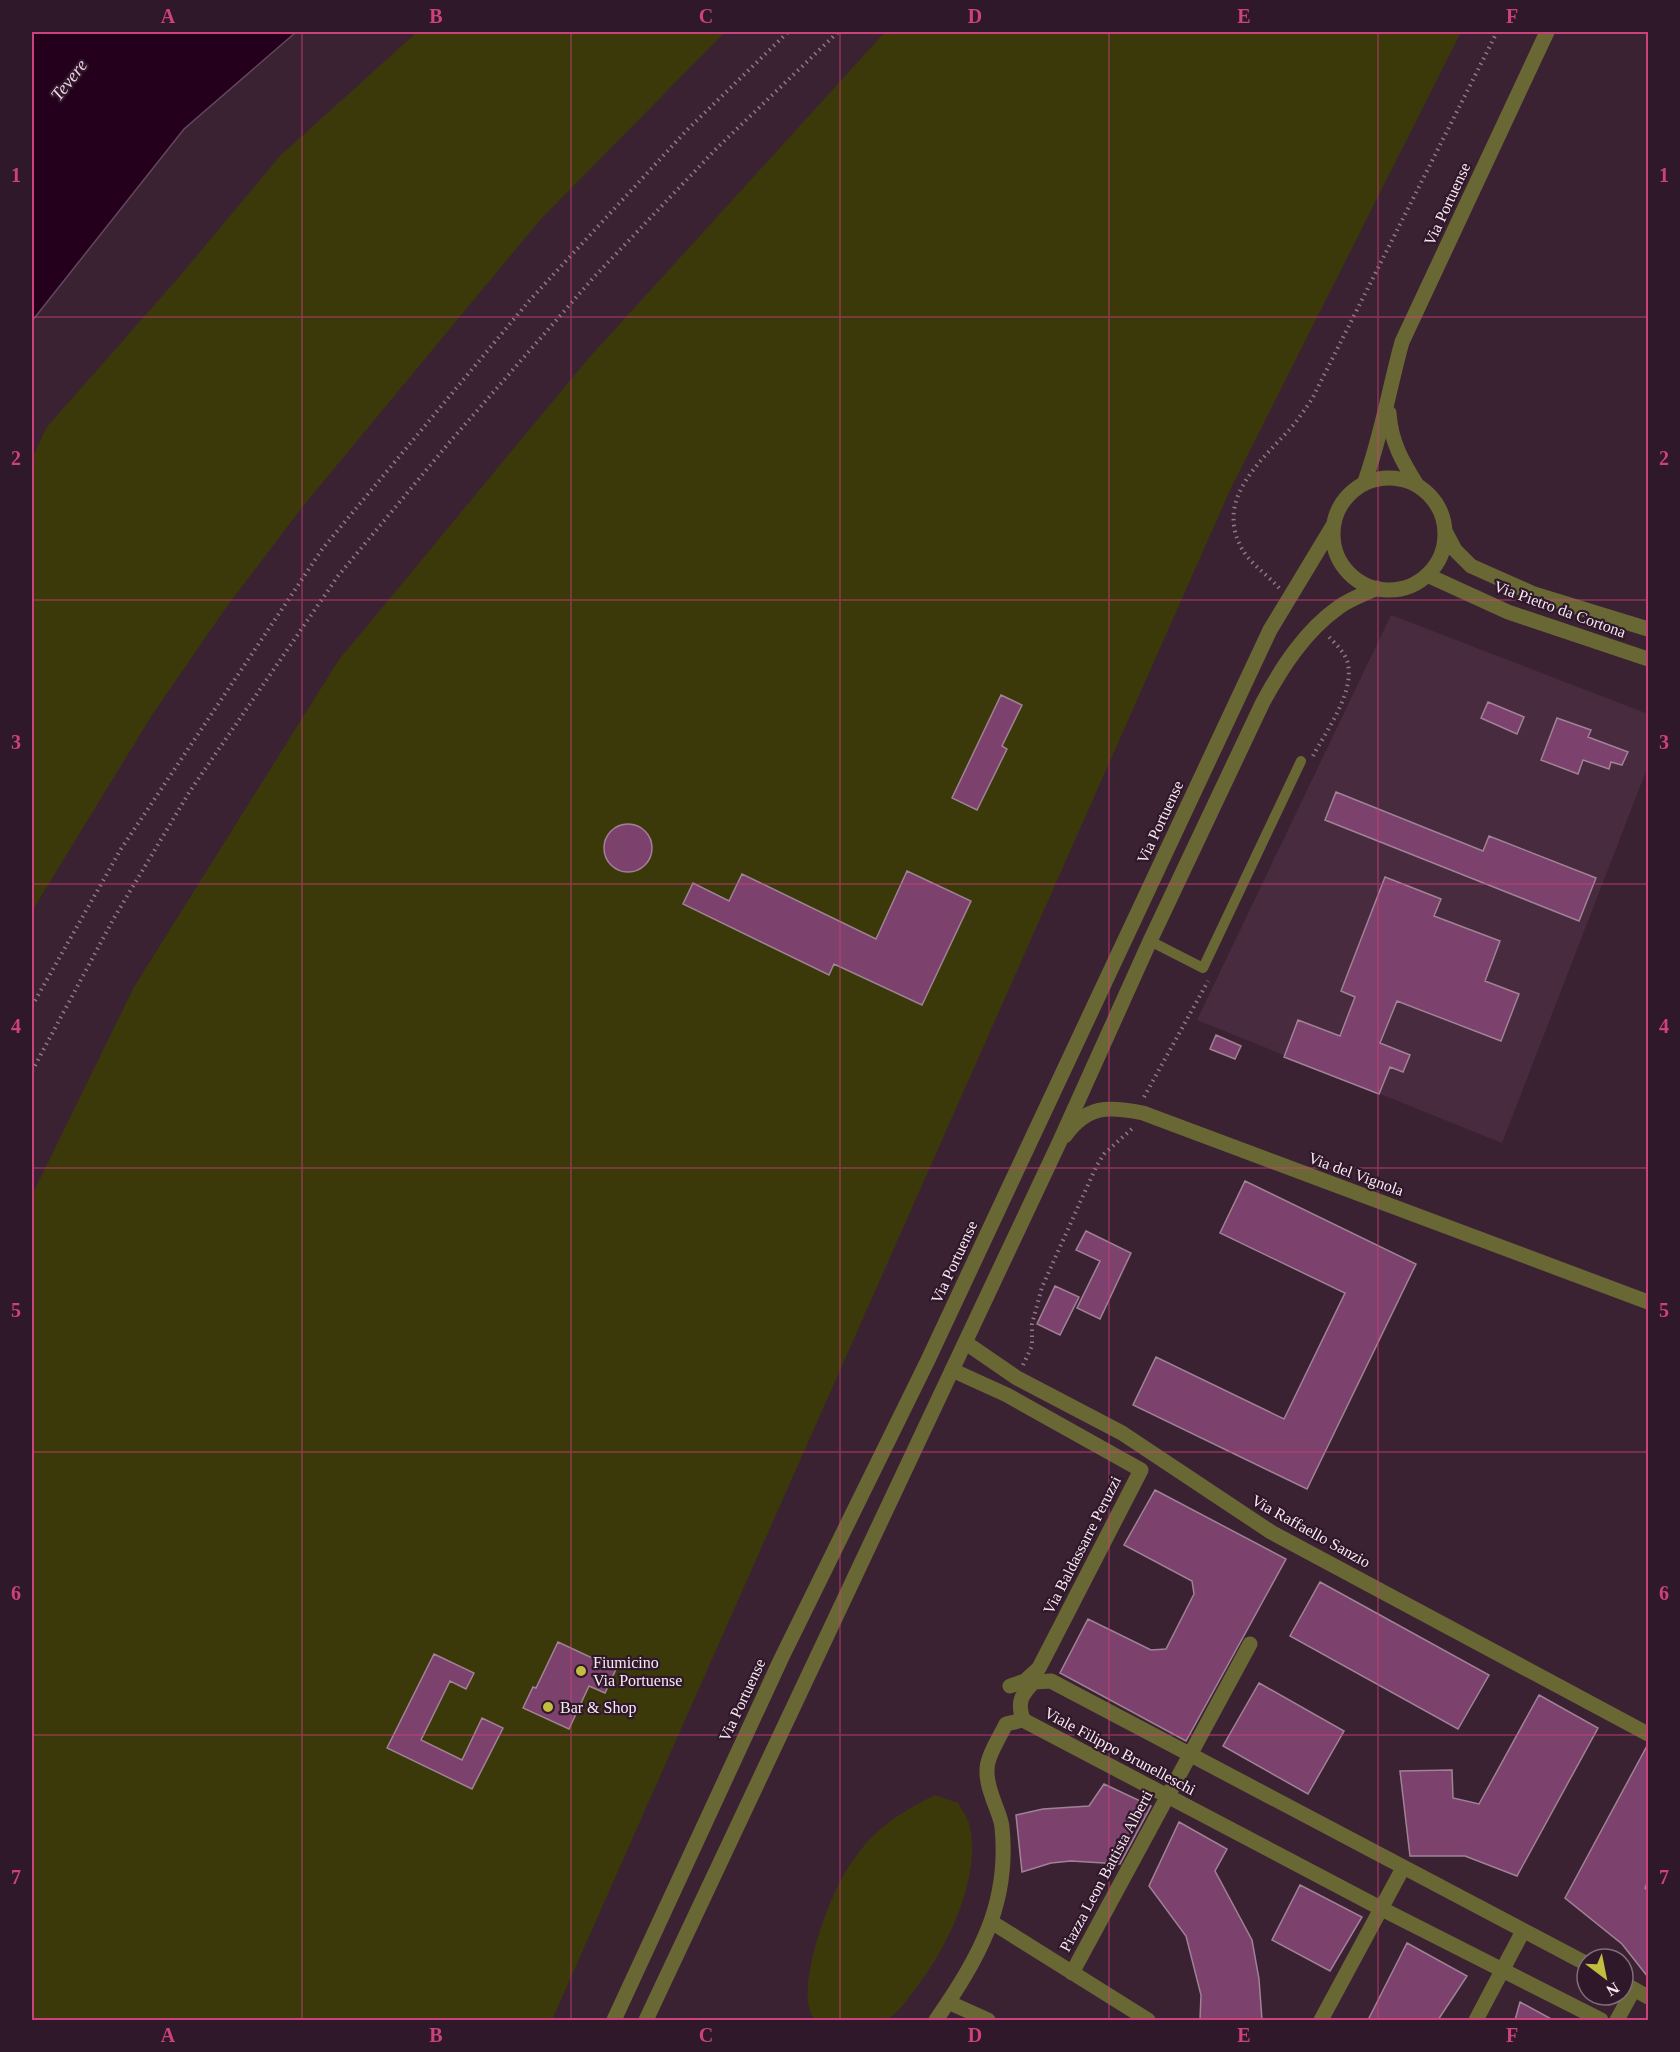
<svg xmlns="http://www.w3.org/2000/svg" width="1680" height="2052" viewBox="0 0 1680 2052" font-family="Georgia,serif">
  <style>
    .built { fill: #492b40 }
    .green { fill: #3b390a }
    .water { fill: #24001c; stroke: #64465d; stroke-width: 1.5 }
    .building { fill: #7c416c; stroke: #a08296; stroke-width: 1.5 }
    .lines { fill: none; stroke-linecap: round; stroke-linejoin: round }
    .path { stroke: #8e7988; stroke-width: 4; stroke-dasharray: 1.5 4.5; stroke-linecap: butt }
    .service { stroke: #696835; stroke-width: 10 }
    .pedestrian { stroke: #696835; stroke-width: 15 }
    .minor { stroke: #696835; stroke-width: 15 }
    .tertiary { stroke: #696835; stroke-width: 15 }
    .grid { fill: none; stroke: #cd427a; stroke-width: 1.5; stroke-opacity: 0.55 }
    .poi-dot { fill: #c2bd3f; stroke: #2f1829; stroke-width: 2 }
    .labels { text-anchor: middle; dominant-baseline: central; stroke-width: 4.5; stroke-linejoin: round; paint-order: stroke }
    .street-label { font-size: 16px; fill: #f9e9f4; stroke: #2f1829 }
    .poi-label { font-size: 16px; fill: #f9e9f4; stroke: #2f1829; text-anchor: start }
    .water-label { font-size: 18px; font-style: italic; fill: #f5d0e9; stroke: #2f1829 }
    .neatline { fill: none; stroke: #cd427a; stroke-width: 2 }
    .grid-label { font-size: 20px; text-anchor: middle; font-weight: bold; fill: #cd427a }
  </style>
  <rect width="100%" height="100%" fill="#3a2233"/>
  <!-- built -->
  <path class="built" d="M1391 615 1648 714V766L1502 1143 1197 1020Z"/>
  <!-- green -->
  <path class="green" d="M417 32H725L540 220 303 506 225 609 152 715 32 911V459L46 428 179 277 280 156Z
    M885 32H1461L1231 488 552 2020H32V1195L134 987 338 661 587 360Z
    M935 1795 958 1803C961 1809 967 1816 969 1823 983 1877 946 1951 913 1992 906 2001 896 2017 884 2020 870 2024 832 2021 815 2020 793 1995 826 1907 841 1880 848 1866 860 1850 870 1839 889 1819 911 1807 935 1795Z"/>
  <!-- water -->
  <path class="water" d="M32 32H296L184 129 32 321Z"/>
  <!-- building -->
  <path class="building" d="M1001 695 1022 705 1002 746 1007 749 977 810 952 798Z
    M1488 702 1524 717 1517 734 1481 718Z
    M1557 718 1591 730 1588 737 1628 752 1622 765 1611 762 1609 769 1583 760 1578 774 1541 760Z
    M1336 792 1483 851 1489 836 1596 878 1579 921 1325 820Z
    M604 848a24 24 0 1 1 48 0a24 24 0 1 1-48 0Z
    M907 871 971 901 922 1005 834 964 829 975 683 904 693 883 729 901 742 874 876 939Z
    M1385 877 1441 899 1434 916 1500 941 1485 981 1519 994 1501 1041 1397 1001 1380 1043 1410 1055 1403 1072 1390 1067 1379 1094 1284 1057 1298 1020 1340 1036 1355 997 1341 991Z
    M1216 1035 1241 1046 1235 1059 1210 1049Z
    M1245 1181 1416 1264 1307 1489 1133 1405 1156 1357 1284 1419 1345 1293 1220 1233Z
    M1086 1231 1131 1253 1100 1319 1077 1308 1100 1261 1076 1250Z
    M1055 1286 1079 1297 1060 1335 1037 1324Z
    M1155 1490 1286 1559 1186 1741 1060 1673 1088 1619 1151 1650 1166 1649 1194 1594 1192 1581 1124 1545Z
    M1320 1582 1489 1675 1458 1729 1290 1636Z
    M558 1642 616 1669 605 1693 589 1686 569 1729 523 1708 533 1687 536 1688Z
    M434 1654 474 1673 466 1689 450 1681 421 1740 462 1760 482 1718 503 1728 472 1789 387 1748Z
    M1259 1683 1344 1731 1308 1794 1223 1746Z
    M1539 1695 1598 1728 1517 1876 1465 1856H1410L1400 1771 1452 1770 1453 1798 1479 1804Z
    M1648 1744V1881L1645 1888 1648 1891V1977L1622 1944 1565 1898Z
    M1104 1784 1151 1806 1120 1864 1071 1861 1051 1863 1022 1872 1016 1815 1043 1809 1089 1806Z
    M1179 1822 1227 1849 1215 1871 1252 1940 1259 1979 1262 2020H1200L1201 1995 1186 1936 1149 1886Z
    M1300 1885 1362 1917 1330 1971 1272 1940Z
    M1407 1943 1467 1976 1438 2020H1368Z
    M1520 2002 1553 2020H1515Z"/>
  <g class="lines">
    <!-- path -->
    <path class="path" d="M1279 588C1266 573 1247 562 1239 543 1218 496 1262 460 1290 429 1298 420 1305 409 1312 399L1497 32
      M1313 756C1326 731 1354 694 1348 664 1346 654 1336 644 1329 637
      M32 1006 121 849 323 548 529 301 687 130 788 32
      M32 1071 114 918 190 791 338 576 448 444 594 277 717 148 838 32
      M1144 1097 1208 981
      M1023 1365 1032 1346V1324L1042 1287 1096 1167 1104 1154 1134 1127"/>
    <!-- service -->
    <path class="service" d="M1150 941 1203 968 1301 761"/>
    <!-- pedestrian -->
    <path class="pedestrian" d="M993 1923 1148 2020
      M1587 1964 1051 1681 1034 1682C1021 1695 1017 1702 1023 1720L1382 1909 1601 2020
      M1072 1973 1250 1644
      M1623 1983 1648 1997
      M948 2002 988 2020
      M936 2020C978 1959 1010 1905 1002 1827 1001 1817 995 1806 992 1796 980 1763 991 1754 1006 1724L1023 1720
      M1321 2020 1403 1868
      M1476 2020 1523 1931
      M1617 2020 1634 1989"/>
    <!-- minor -->
    <path class="minor" d="M1065 1136C1087 1105 1108 1106 1143 1113L1648 1302
      M966 1343 1017 1378 1122 1433 1271 1532 1648 1734
      M952 1370 1007 1395 1141 1470 1039 1668 1025 1681 1010 1686"/>
    <!-- tertiary -->
    <path class="tertiary" d="M1389 413C1391 442 1402 461 1417 485
      M1333 534a56 56 0 1 1 112 0a56 56 0 1 1-112 0Z
      M1364 484C1381 438 1389 389 1402 342L1547 32
      M1445 531 1455 550 1471 566 1534 594 1648 629
      M1427 575 1508 612 1648 659
      M614 2020 781 1659 928 1360 1270 630 1334 524
      M646 2020 1059 1143 1150 941 1263 702C1282 667 1305 631 1339 607 1350 599 1365 594 1377 588"/>
  </g>
  <!-- grid -->
  <path class="grid" d="M302 32V2020M571 32V2020M840 32V2020M1109 32V2020M1378 32V2020M32 317H1648M32 600H1648M32 884H1648M32 1168H1648M32 1452H1648M32 1735H1648"/>
  <!-- markers -->
  <g class="poi-dot">
    <circle cx="581" cy="1671" r="6"/>
    <circle cx="548" cy="1707" r="6"/>
  </g>
  <g class="labels">
    <!-- street labels -->
    <g class="street-label">
      <text transform="translate(1447 204) rotate(-65)">Via Portuense</text>
      <text transform="translate(1560 609) rotate(20)">Via Pietro da Cortona</text>
      <text transform="translate(1160 822) rotate(-65)">Via Portuense</text>
      <text transform="translate(1356 1174) rotate(20)">Via del Vignola</text>
      <text transform="translate(954 1262) rotate(-65)">Via Portuense</text>
      <text transform="translate(1311 1531) rotate(29)">Via Raffaello Sanzio</text>
      <text transform="translate(1082 1545) rotate(-63)">Via Baldassarre Peruzzi</text>
      <text transform="translate(742 1700) rotate(-65)">Via Portuense</text>
      <text transform="translate(1120 1751) rotate(28)">Viale Filippo Brunelleschi</text>
      <text transform="translate(1106 1871) rotate(-62)">Piazza Leon Battista Alberti</text>
    </g>
    <!-- poi labels -->
    <g class="poi-label">
      <text x="593" y="1662">Fiumicino<tspan x="593" dy="18">Via Portuense</tspan></text>
      <text x="560" y="1707">Bar &amp; Shop</text>
    </g>
    <!-- water labels -->
    <g class="water-label">
      <text transform="translate(69 80) rotate(-52)">Tevere</text>
    </g>
  </g>
  <!-- border -->
  <rect width="1680" height="2052" fill="none" stroke="#2f1829" stroke-width="66"/>
  <!-- north arrow -->
  <g transform="translate(1605 1977) rotate(148)"><circle r="28" fill="#2f1829" stroke="#806c7a" stroke-width="1.5"/>
  <path d="M0-4.5L10 22L0 15L-10 22Z" fill="#c2bd3f"/>
  <text y="-9" font-size="16" font-weight="bold" text-anchor="middle" fill="#f9e9f4">N</text>
  </g>
  <rect x="33" y="33" width="1614" height="1986" class="neatline"/>
  <g class="grid-label">
    <text x="168" y="23">A</text>
    <text x="436" y="23">B</text>
    <text x="706" y="23">C</text>
    <text x="975" y="23">D</text>
    <text x="1244" y="23">E</text>
    <text x="1512" y="23">F</text>
    <text x="16" y="182">1</text>
    <text x="1664" y="182">1</text>
    <text x="16" y="465">2</text>
    <text x="1664" y="465">2</text>
    <text x="16" y="749">3</text>
    <text x="1664" y="749">3</text>
    <text x="16" y="1033">4</text>
    <text x="1664" y="1033">4</text>
    <text x="16" y="1317">5</text>
    <text x="1664" y="1317">5</text>
    <text x="16" y="1600">6</text>
    <text x="1664" y="1600">6</text>
    <text x="16" y="1884">7</text>
    <text x="1664" y="1884">7</text>
    <text x="168" y="2042">A</text>
    <text x="436" y="2042">B</text>
    <text x="706" y="2042">C</text>
    <text x="975" y="2042">D</text>
    <text x="1244" y="2042">E</text>
    <text x="1512" y="2042">F</text>
  </g>
</svg>
